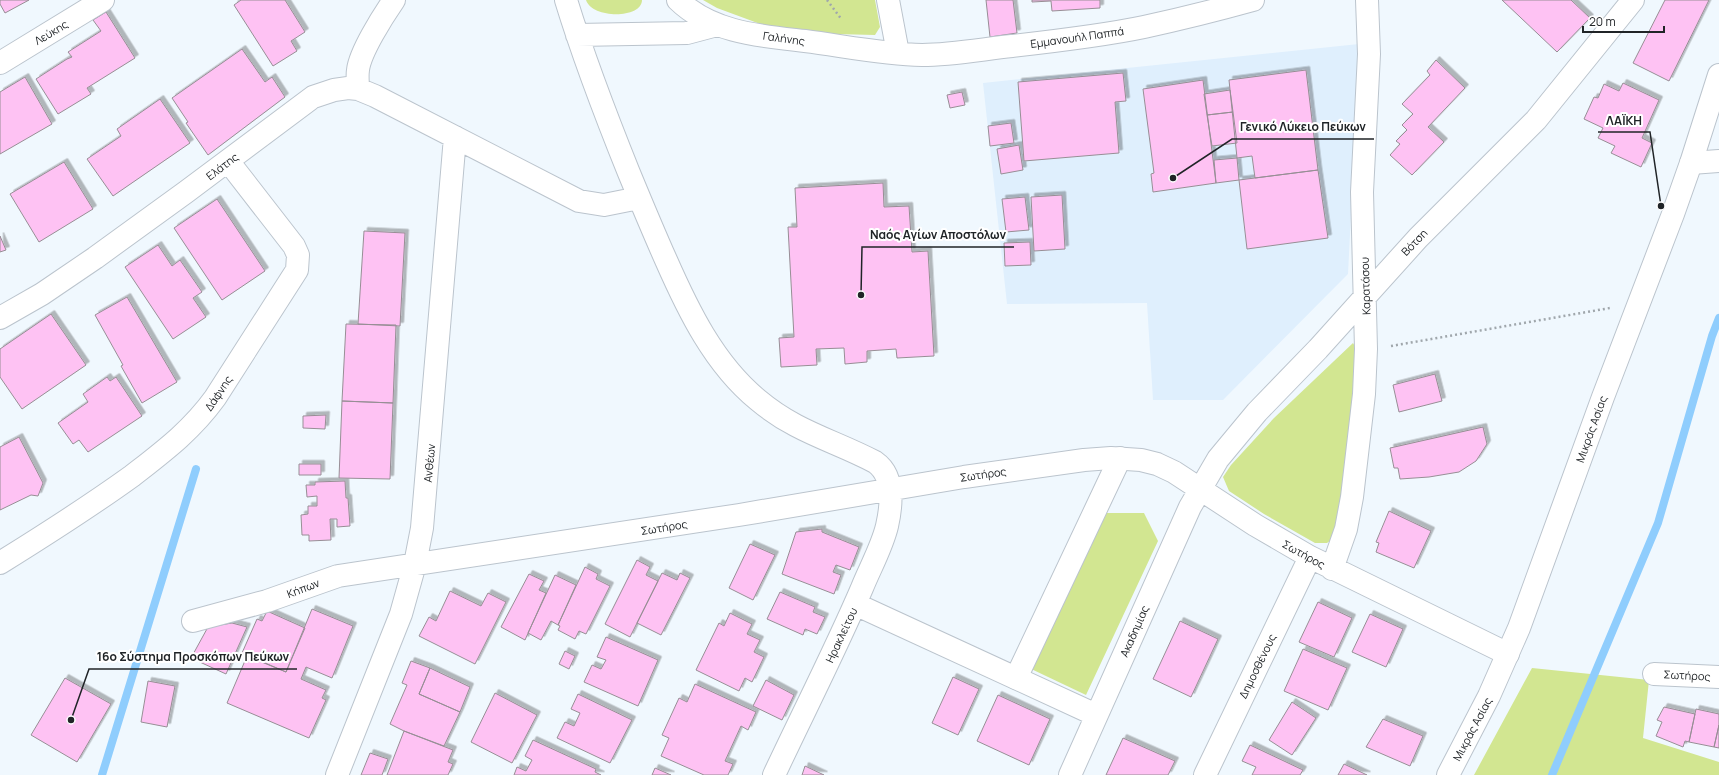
<svg xmlns="http://www.w3.org/2000/svg" width="1719" height="775" viewBox="0 0 1719 775" font-family="Manrope,sans-serif">
  <style>
    .built { fill: #dfeffd }
    .green { fill: #d2e691 }
    .lines { fill: none; stroke-linecap: round; stroke-linejoin: round }
    .stream { stroke: #8fcdfd; stroke-width: 8 }
    .building { fill: #fec2f3; stroke: #978e95; filter: url(#shadow) }
    .pedestrian-casing { stroke: #bbc4cd; stroke-width: 24 }
    .minor-casing { stroke: #bbc4cd; stroke-width: 24 }
    .tertiary-casing { stroke: #bbc4cd; stroke-width: 24 }
    .path { stroke: #a0a7ac; stroke-width: 2.5; stroke-dasharray: 2 3; stroke-linecap: butt }
    .pedestrian { stroke: #fff; stroke-width: 22 }
    .minor { stroke: #fff; stroke-width: 22 }
    .tertiary { stroke: #fff; stroke-width: 22 }
    .labels { text-anchor: middle; dominant-baseline: central; stroke-width: 4; stroke-linejoin: round; paint-order: stroke }
    .street-label { font-size: 11px; fill: #202427; stroke: #fff }
    .leader { fill: none; stroke: #202427; stroke-width: 1.5 }
    .callout-dot { fill: #202427; stroke: #fff; stroke-width: 1.5 }
    .callout-label { font-size: 12px; text-anchor: middle; font-weight: bold; fill: #202427; stroke: #fff; stroke-width: 4; stroke-linejoin: round; paint-order: stroke }
  </style>
  <defs>
    <filter id="shadow"><feDropShadow dx="3.5" dy="-3.5" stdDeviation="0" flood-color="#0004"/></filter>
  </defs>
  <rect width="100%" height="100%" fill="#f0f8fe"/>
  <!-- built -->
  <path class="built" d="M1359 44V59L1348 274 1223 400H1153L1147 303 1007 304 983 83Z"/>
  <!-- green -->
  <path class="green" d="M586 0H642C642 19 592 19 586 0Z
    M703 0H875L880 27 875 35 834 34 763 25 717 8Z
    M1353 343 1359 353 1338 535 1327 543H1315L1264 514 1229 491 1223 477 1231 465 1274 418Z
    M1100 513H1144L1158 541 1086 695 1027 667Z
    M1532 668 1649 680 1643 738 1719 762V775H1474Z"/>
  <g class="lines">
    <!-- stream -->
    <path class="stream" d="M102 775 196 469
      M1552 775 1658 523 1712 336 1719 318"/>
  </g>
  <!-- building -->
  <path class="building" d="M0 0H29L5 13 0 4Z
    M241 0H285L305 32 291 41 297 51 273 66 234 5Z
    M986 0H1013L1017 33 990 37Z
    M1032 0H1100V8L1052 11 1051 1 1032 2Z
    M1502 0H1571L1590 18 1557 52Z
    M1665 0H1709L1669 81 1633 63Z
    M106 12 135 58 87 88 91 94 58 114 36 79 67 59 72 57 68 52 101 31 93 20Z
    M242 49 265 82 272 77 285 97 208 155 186 123 188 122 172 98Z
    M1436 60 1465 88 1428 127 1444 142 1412 175 1390 155 1400 144 1396 141 1407 130 1402 125 1413 114 1402 104 1430 75 1427 71Z
    M1306 70 1318 170 1255 178 1252 156 1237 158 1229 80Z
    M1123 73 1126 101 1115 102 1119 153 1024 161 1018 82Z
    M25 77 52 124 0 154V92Z
    M1203 80 1216 183 1153 192 1151 174 1154 173 1143 89Z
    M1623 83 1659 100 1642 138 1652 143 1641 167 1611 153 1615 146 1598 138 1603 128 1584 119 1594 97 1598 98 1604 84 1619 91Z
    M1230 90 1233 112 1207 115 1204 94Z
    M962 92 965 105 950 108 947 95Z
    M160 99 190 143 113 196 87 159 121 136 117 129Z
    M1233 112 1237 143 1212 146 1207 115Z
    M1011 123 1014 143 990 146 988 126Z
    M1019 145 1023 170 1001 174 997 149Z
    M1237 158 1239 180 1216 183 1214 160Z
    M64 162 93 209 39 242 10 194Z
    M1318 170 1328 238 1247 249 1239 180Z
    M883 183 884 207 909 206 912 252 928 251 934 356 897 358 896 349 867 351V362L845 364 844 348 816 349 817 365 781 367 779 338 794 337 788 227H797L795 188Z
    M1062 195 1065 249 1034 251 1031 197Z
    M1025 197 1029 230 1006 232 1002 199Z
    M217 199 265 271 222 300 174 228Z
    M364 231 405 233 400 326 358 324Z
    M0 236 6 250 0 252Z
    M1030 242 1031 265 1005 266 1004 243Z
    M158 245 172 266 180 260 202 292 193 298 206 317 173 339 125 267Z
    M127 297 177 382 142 403 121 366 123 365 95 315Z
    M51 314 86 365 22 409 0 377V349Z
    M346 324 396 325 393 403 342 401Z
    M1435 374 1442 401 1399 412 1393 385Z
    M107 377 110 381 116 377 142 416 88 452 79 440 73 444 58 423 88 402 83 394Z
    M342 401 393 403 390 479 339 478Z
    M326 415 325 429 303 428V416Z
    M1483 427 1487 444 1476 461 1459 472 1429 477 1400 479 1398 468H1394L1390 448Z
    M19 437 43 483 38 496 31 495 0 510V447Z
    M299 464H321V475H299Z
    M345 481 346 498H348L350 526 337 527V519H330L331 540 309 541V535H302L301 515 308 514V506H317V496L307 497 306 485H315V482Z
    M1389 511 1431 531 1414 568 1376 552 1379 543 1376 542Z
    M822 529V532L859 547 850 570 836 565 833 572 841 575 834 594 782 574 796 532Z
    M750 544 775 555 753 600 729 588Z
    M637 560 650 567 646 575 658 581 630 637 605 624Z
    M585 567 598 574 596 579 610 586 586 634 579 631 575 639 558 630 560 626 558 625Z
    M662 573 677 580 680 573 690 578 661 635 637 623Z
    M529 574 544 581 539 590 546 593 525 640 501 627Z
    M555 575 576 585 558 625 551 621 541 640 528 633Z
    M450 591 481 606 488 593 506 602 475 664 419 636 429 617 436 621Z
    M780 592 815 607 813 612 825 617 817 634 805 629 803 635 767 619Z
    M1318 602 1352 618 1334 657 1299 642Z
    M312 609 353 626 332 678 306 667 301 679 326 690 322 698 326 700 309 738 227 703 247 656 286 672Z
    M267 611 305 628 286 672 242 653 257 619 262 621Z
    M730 613 752 624 747 634 760 640 754 652 764 657 752 682 745 678 739 691 696 670 719 623 724 626Z
    M1370 614 1403 629 1386 667 1352 652Z
    M1180 621 1218 639 1191 697 1153 679Z
    M232 623 247 627 226 674 191 658 208 627Z
    M606 637 658 660 638 706 584 682 592 665 601 669 606 660 597 657Z
    M1303 649 1347 668 1328 710 1284 691Z
    M565 651 575 656 569 669 559 664Z
    M411 661 430 668 419 694 460 712 444 746 404 731 390 724 407 685 402 683Z
    M430 668 470 687 460 712 419 694Z
    M953 677 979 689 958 735 932 723Z
    M65 678 111 704 77 762 31 735Z
    M766 680 794 695 782 720 753 706Z
    M148 681 175 686 167 727 141 722Z
    M695 684 756 712 748 730 741 726 725 761 733 764 728 775H704L661 756 669 738 662 735 679 698 687 702Z
    M495 693 537 715 512 763 471 742Z
    M578 694 632 720 610 763 557 738 565 722 574 726 580 713 571 709Z
    M998 695 1050 719 1029 765 977 741Z
    M1292 702 1316 718 1292 755 1269 740Z
    M1664 707 1695 714 1689 742 1685 741 1683 747 1656 736 1662 722 1657 720Z
    M1696 709 1719 714V725L1714 747 1689 742Z
    M1383 719 1423 736 1410 766 1366 747Z
    M1719 725V748L1714 747Z
    M404 731 453 750 448 762 453 764 448 775H387Z
    M1123 738 1175 761 1168 775H1106Z
    M533 740 596 769 595 772 601 775H514L517 767 526 771 532 760 525 756Z
    M1250 745 1303 770 1300 775H1252L1256 767 1242 761Z
    M370 753 388 759 382 775H361Z
    M1344 764 1367 775H1338Z
    M805 766 824 775H802Z
    M655 768 671 775H652Z"/>
  <g class="lines">
    <!-- pedestrian casing -->
    <g class="pedestrian-casing">
      <path id="pedestrian" d="M1016 678 1120 458"/>
    </g>
    <!-- minor casing -->
    <g class="minor-casing">
      <path id="minor" d="M566 0C584 59 606 116 629 173 641 202 653 231 666 260 688 310 714 364 758 400 796 432 833 440 875 462 895 476 892 504 887 526 882 547 870 568 862 588 835 651 803 713 774 775
        M678 0C712 33 761 36 805 41 844 46 883 54 922 55 952 55 983 49 1012 46 1056 41 1101 36 1144 27 1181 19 1217 10 1253 0
        M888 0 898 53
        M577 35 687 33 717 25
        M0 63 103 0
        M358 89C358 83 357 76 358 70 360 52 383 16 394 0
        M1691 163 1719 161
        M0 318 42 294 95 258 186 192 313 97 334 90 348 88 358 89 375 96 579 201 604 205 639 198
        M0 563C45 535 89 507 132 476 164 451 191 431 215 398L297 270 298 255 294 246 228 161
        M1332 569 1346 529 1352 497 1364 394 1366 349 1362 192 1369 54 1367 0
        M855 604 1096 715
        M193 621 267 601 338 576 739 515 964 477 1084 460 1111 458 1141 460 1157 464 1174 472 1255 525 1310 557 1508 654
        M1654 674 1719 677
        M337 775 401 614 415 564 422 528 455 137
        M1070 775 1190 507 1218 459 1257 412 1318 349 1418 238 1536 120 1633 0
        M1205 775 1310 557"/>
    </g>
    <!-- tertiary casing -->
    <g class="tertiary-casing">
      <path id="tertiary" d="M1448 775 1489 696 1519 628 1603 397 1673 214 1691 163 1719 75"/>
    </g>
    <!-- path -->
    <path class="path" d="M827 0 842 20
      M1391 346 1610 308"/>
    <!-- pedestrian -->
    <use href="#pedestrian" class="pedestrian"/>
    <!-- minor -->
    <use href="#minor" class="minor"/>
    <!-- tertiary -->
    <use href="#tertiary" class="tertiary"/>
  </g>
  <g class="labels">
    <!-- street labels -->
    <g class="street-label">
      <text transform="translate(51 32) rotate(-31)">Λεύκης</text>
      <text transform="translate(1077 37) rotate(-8)">Εμμανουήλ Παππά</text>
      <text transform="translate(784 38) rotate(8)">Γαλήνης</text>
      <text transform="translate(222 166) rotate(-37)">Ελάτης</text>
      <text transform="translate(1414 242) rotate(-46)">Βότση</text>
      <text transform="translate(1365 286) rotate(-92)">Καρατάσου</text>
      <text transform="translate(218 393) rotate(-56)">Δάφνης</text>
      <text transform="translate(1591 429) rotate(-70)">Μικράς Ασίας</text>
      <text transform="translate(429 463) rotate(-85)">Ανθέων</text>
      <text transform="translate(983 474) rotate(-8)">Σωτήρος</text>
      <text transform="translate(664 527) rotate(-9)">Σωτήρος</text>
      <text transform="translate(1304 554) rotate(29)">Σωτήρος</text>
      <text transform="translate(303 588) rotate(-21)">Κήπων</text>
      <text transform="translate(1134 631) rotate(-66)">Ακαδημίας</text>
      <text transform="translate(841 635) rotate(-65)">Ηρακλείτου</text>
      <text transform="translate(1257 666) rotate(-64)">Δημοσθένους</text>
      <text transform="translate(1687 675) rotate(3)">Σωτήρος</text>
      <text transform="translate(1472 729) rotate(-62)">Μικράς Ασίας</text>
    </g>
  </g>
  <!-- callouts -->
  <path class="leader" d="M1661 206L1650 132H1598M1173 178L1232 139H1374M861 295L862 247H1014M71 720L89 669H297"/>
  <g class="callout-dot">
    <circle cx="1661" cy="206" r="4"/>
    <circle cx="1173" cy="178" r="4"/>
    <circle cx="861" cy="295" r="4"/>
    <circle cx="71" cy="720" r="4"/>
  </g>
  <g class="callout-label">
    <text x="1624" y="125">ΛΑΪΚΗ</text>
    <text x="1303" y="131">Γενικό Λύκειο Πεύκων</text>
    <text x="938" y="239">Ναός Αγίων Αποστόλων</text>
    <text x="193" y="661">16ο Σύστημα Προσκόπων Πεύκων</text>
  </g>
  <!-- scale -->
  <path d="M1583 26v6h81v-6" fill="none" stroke="#202427" stroke-width="2"/>
  <text x="1589" y="26" font-size="12" fill="#202427" stroke="#ffffff" stroke-width="3" paint-order="stroke">20 m</text>
</svg>
